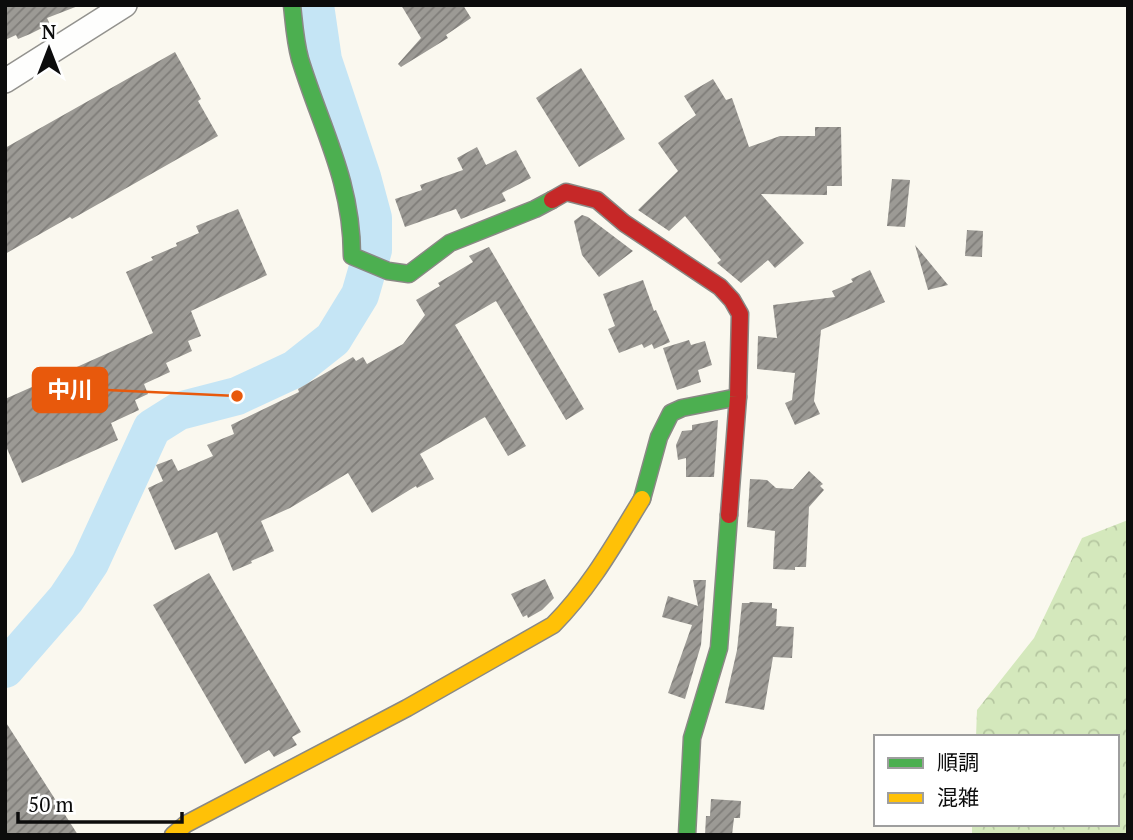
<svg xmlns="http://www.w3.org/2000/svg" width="1133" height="840" viewBox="0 0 1133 840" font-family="'PT Serif','Noto Sans JP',serif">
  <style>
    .forest { fill: url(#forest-crowns) }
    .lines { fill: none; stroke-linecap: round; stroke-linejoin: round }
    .river { stroke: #c5e5f5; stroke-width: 38 }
    .building { fill: url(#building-hatch) }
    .street-casing { stroke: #93928e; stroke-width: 26 }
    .fast-casing { stroke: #8a8985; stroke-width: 19 }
    .slow-casing { stroke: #8a8985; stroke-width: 19 }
    .jam-casing { stroke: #8a8985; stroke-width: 19 }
    .street { stroke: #fefefd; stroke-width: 23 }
    .fast { stroke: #4caf50; stroke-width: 16 }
    .slow { stroke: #ffc107; stroke-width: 16 }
    .jam { stroke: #c62828; stroke-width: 16 }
    .leader { fill: none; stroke: #e8590c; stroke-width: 2.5 }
    .callout-dot { fill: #e8590c; stroke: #fff; stroke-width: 2.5 }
    .callout { fill: #e8590c; stroke: #e8590c; stroke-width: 2.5 }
    .callout-label { font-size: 23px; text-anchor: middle; font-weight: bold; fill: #fff }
  </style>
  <defs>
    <pattern id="forest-crowns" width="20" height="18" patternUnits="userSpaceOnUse" patternTransform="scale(1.75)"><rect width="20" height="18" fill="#d4e8bc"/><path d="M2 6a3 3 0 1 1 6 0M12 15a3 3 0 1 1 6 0" fill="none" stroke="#b5c6a0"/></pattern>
    <pattern id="building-hatch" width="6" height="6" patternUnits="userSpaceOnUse" patternTransform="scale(1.75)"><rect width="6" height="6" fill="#9c9a95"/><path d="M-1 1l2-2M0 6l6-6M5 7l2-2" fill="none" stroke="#7e7c78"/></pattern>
  </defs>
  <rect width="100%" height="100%" fill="#faf8ef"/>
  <!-- forest -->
  <path class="forest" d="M1128 520V835H972V824H1117V737H976L977 710 1034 638 1082 538Z"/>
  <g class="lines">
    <!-- river -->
    <path class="river" d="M5 669 66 599 90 563 152 428 179 411 237 396 295 369 333 339 360 295 373 250V218L362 177 323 60 315 5"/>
  </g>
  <!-- building -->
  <path class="building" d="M5 5H78V6L47 18 50 24 30 34 18 39 16 35 5 40Z
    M401 5H463L471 18 446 35 448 38 401 67 398 64 421 38Z
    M175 52 201 99 198 101 218 136 72 219 70 217 5 254V148Z
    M581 68 625 139 579 167 536 98Z
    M713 79 726 100 732 98 749 147 780 136H815V127H841L842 186H827V195L761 194 804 243 775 268 768 260 741 283 717 263 721 260 685 216 669 231 638 210 678 171 658 143 696 115 684 96Z
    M477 147 486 165 516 150 531 178 502 193 506 201 461 219 456 209 405 227 395 199 422 190 420 185 463 170 457 158Z
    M892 179 910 180 905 227 887 226Z
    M238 209 267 275 191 311 201 336 188 341 192 351 166 363 170 372 144 384 148 394 135 400 139 410 111 423 118 440 22 483 5 444V399L153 333 126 272 153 260 151 257 177 246 176 243 199 233 196 226Z
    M582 215 588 217 633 251 599 277 582 255 574 221Z
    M967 230 983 231 982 257 965 256Z
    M915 245 948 285 928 290Z
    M489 247 584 409 566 420 496 301 455 325 526 446 508 456 485 417 420 454 434 479 417 488 416 486 372 513 348 473 290 508 261 521 274 551 251 561 252 563 233 571 217 532 175 550 148 488 163 481 156 465 172 459 178 471 213 456 207 445 234 434 231 425 299 392 298 389 353 357 356 361 363 357 367 364 403 344 425 315 416 300 440 286 438 283 473 262 469 256Z
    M870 270 885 302 821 330 814 401 820 414 795 425 785 403 792 400 795 373 757 369 758 336 777 338 773 305 835 297 832 291 853 282 851 279Z
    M643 280 654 311 656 310 670 342 654 349 652 344 644 348 642 344 619 353 608 329 615 326 603 294Z
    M689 340 691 345 705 341 712 365 698 370 701 382 677 390 663 348Z
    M718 420 714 477H686V458L678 460 676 445 682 431 692 430V425Z
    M809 471 823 484 820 486 824 490 809 507 806 567H795V570L773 569 775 531 747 527 750 479 767 480 776 488 793 489Z
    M209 573 301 732 292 737 297 745 274 757 269 750 245 764 153 605Z
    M545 579 554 598 542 610 528 618 527 615 523 617 511 594Z
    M693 580H706L701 645 685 699 668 693 692 625 662 617 668 596 698 606Z
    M750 602 772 603V608L777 609 776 626 794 627 792 658 773 657 764 710 725 703 737 650 742 603H749Z
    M5 721 78 835H5Z
    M711 799 741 801 740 818H734L732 835H705L706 816H710Z"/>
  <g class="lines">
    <!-- street casing -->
    <g class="street-casing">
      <path id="street" d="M5 81 125 5"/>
    </g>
    <!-- fast casing -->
    <g class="fast-casing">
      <path id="fast" d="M292 5C294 23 295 41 300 59 321 128 352 180 352 256L388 271 409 274 450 243 535 209 552 200
        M642 499 659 437 671 413 682 408 738 397
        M687 835 692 738 719 648 729 515"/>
    </g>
    <!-- slow casing -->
    <g class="slow-casing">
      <path id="slow" d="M173 835 186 824 407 708 553 625C590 588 615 543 642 499"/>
    </g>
    <!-- jam casing -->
    <g class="jam-casing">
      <path id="jam" d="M552 200 566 192 597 200 624 223 720 287 732 300 740 314 738 397 729 515"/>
    </g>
    <!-- street -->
    <use href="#street" class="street"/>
    <!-- fast -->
    <use href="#fast" class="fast"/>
    <!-- slow -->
    <use href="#slow" class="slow"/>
    <!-- jam -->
    <use href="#jam" class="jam"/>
  </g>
  <!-- callouts -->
  <path class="leader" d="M237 396L107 390"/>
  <circle class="callout-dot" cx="237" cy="396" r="7"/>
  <rect class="callout" x="33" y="368" width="74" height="44" rx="7"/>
  <g class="callout-label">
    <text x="70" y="398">中川</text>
  </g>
  <!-- border -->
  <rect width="1133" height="840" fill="none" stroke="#0c0c0c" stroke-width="14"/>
  <!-- legend -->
  <rect x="874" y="735" width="245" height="91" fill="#ffffff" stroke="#9e9e9e" stroke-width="2"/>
  <rect x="888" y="758" width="35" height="10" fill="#4caf50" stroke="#9e9e9e" stroke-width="2"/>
  <text x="937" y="770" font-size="21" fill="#0c0c0c">順調</text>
  <rect x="888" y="793" width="35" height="10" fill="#ffc107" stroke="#9e9e9e" stroke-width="2"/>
  <text x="937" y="805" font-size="21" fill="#0c0c0c">混雑</text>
  <!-- north arrow -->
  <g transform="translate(49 49)" stroke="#ffffff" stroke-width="5" paint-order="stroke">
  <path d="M0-5L12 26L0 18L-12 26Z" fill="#0c0c0c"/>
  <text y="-10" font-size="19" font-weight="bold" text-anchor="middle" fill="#0c0c0c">N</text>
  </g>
  <!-- scale -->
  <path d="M18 812v10h164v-10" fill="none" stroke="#0c0c0c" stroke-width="3.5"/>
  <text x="28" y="812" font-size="21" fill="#0c0c0c" stroke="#ffffff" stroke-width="5" paint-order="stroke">50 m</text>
</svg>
